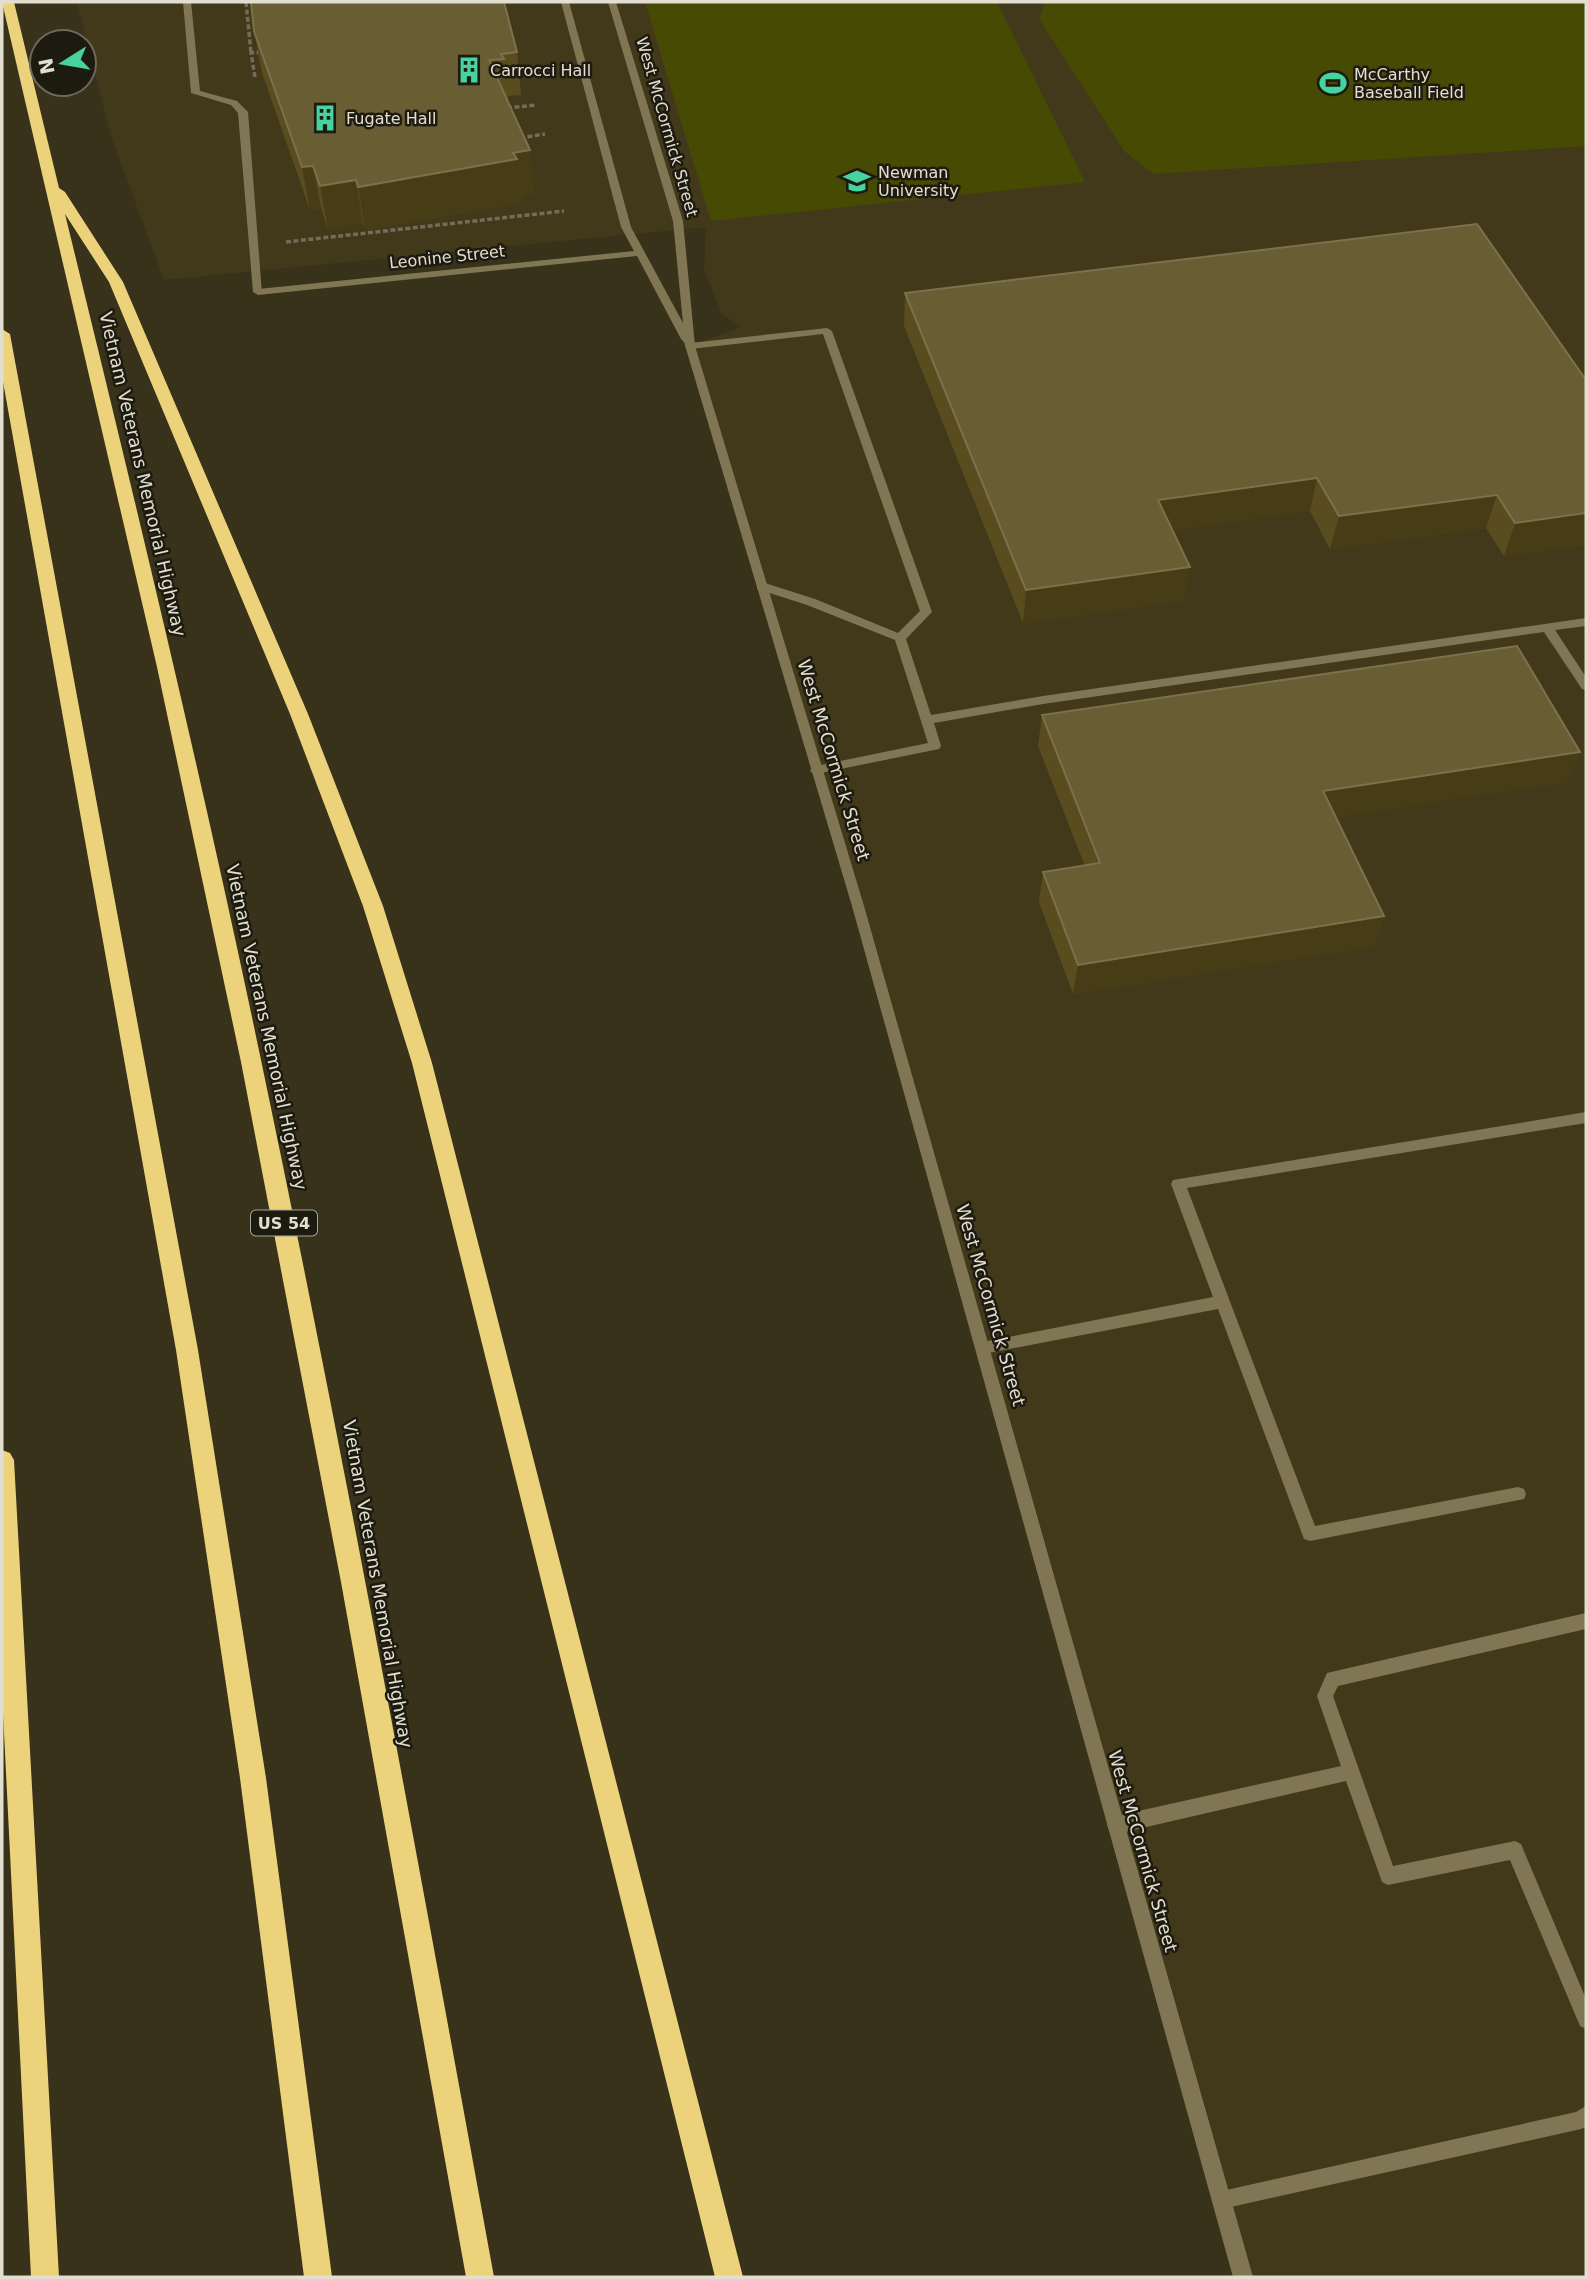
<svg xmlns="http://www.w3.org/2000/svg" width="1588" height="2279" viewBox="0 0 1588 2279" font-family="'DejaVu Sans',sans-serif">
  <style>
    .built { fill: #42391b }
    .green { fill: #474a03 }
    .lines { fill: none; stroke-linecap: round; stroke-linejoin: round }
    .path { stroke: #726d59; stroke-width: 3.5; stroke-dasharray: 5 2.5; stroke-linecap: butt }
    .service { fill: #807654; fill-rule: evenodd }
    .minor { fill: #807654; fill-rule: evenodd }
    .motorway { fill: #edd27c; fill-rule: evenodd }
    .wall { fill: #594d20 }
    .shaded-wall { fill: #463c16 }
    .building { fill: #685d33; stroke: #7b714c; stroke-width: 2 }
    .labels { text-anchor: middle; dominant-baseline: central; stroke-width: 5; stroke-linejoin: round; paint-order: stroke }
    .far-poi-label { font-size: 16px; fill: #e2ded0; stroke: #1d1a10; text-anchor: start }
    .far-street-label { font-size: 16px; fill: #e2ded0; stroke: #1d1a10 }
    .shield { fill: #1d1a10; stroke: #a7a396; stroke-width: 2 }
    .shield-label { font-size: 16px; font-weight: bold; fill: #e2ded0 }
    .street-label { font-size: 18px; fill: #e2ded0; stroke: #1d1a10 }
  </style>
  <rect width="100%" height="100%" fill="#38321b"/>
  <!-- built -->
  <path class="built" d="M77 2H1586V2277H1248L690 346 741 327 722 314 704 269 706 227 164 280 111 136Z"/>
  <!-- green -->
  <path class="green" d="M645 2H997L1085 182 711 221Z
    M1046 2H1586V146L1154 174 1125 152 1039 19Z"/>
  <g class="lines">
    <!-- path -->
    <path class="path" d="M246 2 251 53
      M255 77 251 53 263 52
      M507 108 537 105
      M520 138 545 134
      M286 242 564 211"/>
    <!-- service -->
    <path class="service" d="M183 2H191L200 91 237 101 248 112 262 294 253 292 238 113 231 105 191 93Z
      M827 328 832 331 932 612 906 639 931 715 1043 696 1586 618V626L1555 630 1586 677V690L1582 689 1544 632 1043 704 934 723 941 746 939 749 816 774 812 773 810 770 816 766 928 743 895 640 807 605 757 589V583H765L815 599 898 633 920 611 823 334 690 349 685 346 690 343Z
      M1586 1112V1123L1187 1188 1315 1526 1518 1487 1524 1489 1526 1494 1524 1499 1310 1541 1304 1539 1218 1309 983 1354 978 1353 976 1348 978 1343 983 1342 1213 1297 1171 1184 1173 1180Z
      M1586 1613V1629L1338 1686 1333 1696 1393 1866 1515 1841 1521 1844 1586 1999V2029L1580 2026 1510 1860 1388 1885 1382 1882 1346 1781 1116 1834 1110 1831 1107 1825 1110 1819 1116 1816 1341 1766 1317 1696 1327 1673Z
      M1586 2106V2127L1581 2129 1222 2209 1215 2207 1213 2200 1215 2193 1222 2191 1576 2112Z"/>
    <!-- minor -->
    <path class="minor" d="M561 2H569L631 227 683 323 673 221 608 2H616L683 221 695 346 864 906 1253 2277H1233L852 906 684 342 681 339 637 256 258 295 253 292 258 289 634 251 621 227Z"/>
    <!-- motorway -->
    <path class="motorway" d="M2 2H14L59 188 65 192 123 282 308 714 383 906 432 1063 743 2277H715L412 1063 363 906 290 714 109 282 65 214C134 496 202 777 261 1060 346 1464 420 1871 494 2277H466L341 1582 241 1062 157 667Z
      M2 329 10 334 198 1350 266 1778 332 2277H304L240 1778 176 1350 2 376Z
      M2 1450 10 1453 14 1460 59 2277H31L2 1692Z"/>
  </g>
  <!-- wall -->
  <path class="wall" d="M254 31 517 52 521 95 508 96V101H507L534 193 521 195 522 202 365 230 363 223 328 229 321 208 310 210 262 73Z
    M905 293 1586 380V545L1504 556 1486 528 1330 549 1310 511 1173 530 1184 600 1023 623 904 326Z
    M1042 715 1580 752 1567 782 1336 817 1384 916 1374 946 1073 994 1039 902 1043 872 1085 866 1038 746Z"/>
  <!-- shaded-wall -->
  <path class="shaded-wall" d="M530 150 534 193 521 195 522 202 365 230 358 187 513 153Z
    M313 166 321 208 310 210 302 167Z
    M356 180 363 223 328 229 320 186Z
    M1317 478 1310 511 1153 533 1158 500Z
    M1497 495 1486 528 1330 549 1339 516Z
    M1586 513V545L1504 556 1515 523Z
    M1190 567 1184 600 1023 623 1026 590Z
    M1580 752 1567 782 1315 821 1323 791Z
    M1384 916 1374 946 1073 994 1078 965Z"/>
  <!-- building -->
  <path class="building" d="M251 2H504L517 52 501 54 504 59 489 60 530 150 513 153 517 159 358 187 356 180 320 186 313 166 302 167 254 31Z
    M1477 224 1586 380V513L1515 523 1497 495 1339 516 1317 478 1158 500 1190 567 1026 590 905 293Z
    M1517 646 1580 752 1323 791 1384 916 1078 965 1043 872 1100 863 1042 715Z"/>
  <!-- icons -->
  <defs>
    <g id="building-bare" transform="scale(2.1)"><path d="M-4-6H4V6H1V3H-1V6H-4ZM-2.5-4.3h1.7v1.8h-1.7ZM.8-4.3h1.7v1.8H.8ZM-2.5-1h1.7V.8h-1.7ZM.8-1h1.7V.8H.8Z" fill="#46d49e" stroke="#1d1a10" stroke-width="2.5" paint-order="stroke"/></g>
    <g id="stadium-bare" transform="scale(2.1)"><path d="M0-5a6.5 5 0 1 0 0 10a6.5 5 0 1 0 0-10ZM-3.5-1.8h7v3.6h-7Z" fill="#46d49e" stroke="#1d1a10" stroke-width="2.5" paint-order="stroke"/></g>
    <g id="university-bare" transform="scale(2.1)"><path d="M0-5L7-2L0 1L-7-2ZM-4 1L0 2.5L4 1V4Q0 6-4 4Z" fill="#46d49e" stroke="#1d1a10" stroke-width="2.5" paint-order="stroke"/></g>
  </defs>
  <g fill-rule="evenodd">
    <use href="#building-bare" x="469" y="70"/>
    <use href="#stadium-bare" x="1333" y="83"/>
    <use href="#building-bare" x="325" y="118"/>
    <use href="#university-bare" x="857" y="181"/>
  </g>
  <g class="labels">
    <!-- far-poi labels -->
    <g class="far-poi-label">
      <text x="490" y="70">Carrocci Hall</text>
      <text x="1354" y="74">McCarthy<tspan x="1354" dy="18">Baseball Field</tspan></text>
      <text x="346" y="118">Fugate Hall</text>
      <text x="878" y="172">Newman<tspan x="878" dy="18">University</tspan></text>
    </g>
    <!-- far-street labels -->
    <g class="far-street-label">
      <text transform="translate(667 127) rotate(74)">West McCormick Street</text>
      <text transform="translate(447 257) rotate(-6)">Leonine Street</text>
    </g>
    <!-- shield labels -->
    <rect class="shield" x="251" y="1210.5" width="66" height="25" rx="5"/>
    <g class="shield-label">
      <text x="284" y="1223">US 54</text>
    </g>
    <!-- street labels -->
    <g class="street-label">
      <text transform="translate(143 474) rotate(77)">Vietnam Veterans Memorial Highway</text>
      <text transform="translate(834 760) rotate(73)">West McCormick Street</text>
      <text transform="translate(267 1027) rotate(78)">Vietnam Veterans Memorial Highway</text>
      <text transform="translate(991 1305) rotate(74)">West McCormick Street</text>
      <text transform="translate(378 1584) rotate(80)">Vietnam Veterans Memorial Highway</text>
      <text transform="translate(1143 1851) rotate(74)">West McCormick Street</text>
    </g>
  </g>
  <!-- border -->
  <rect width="1588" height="2279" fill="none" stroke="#e2ded0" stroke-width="7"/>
  <!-- north arrow -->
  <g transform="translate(63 63) rotate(259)"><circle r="33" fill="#1d1a10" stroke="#6c685d" stroke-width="2"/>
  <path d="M0-5L12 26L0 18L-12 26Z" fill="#46d49e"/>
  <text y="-10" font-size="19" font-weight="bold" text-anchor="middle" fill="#e2ded0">N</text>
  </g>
</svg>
